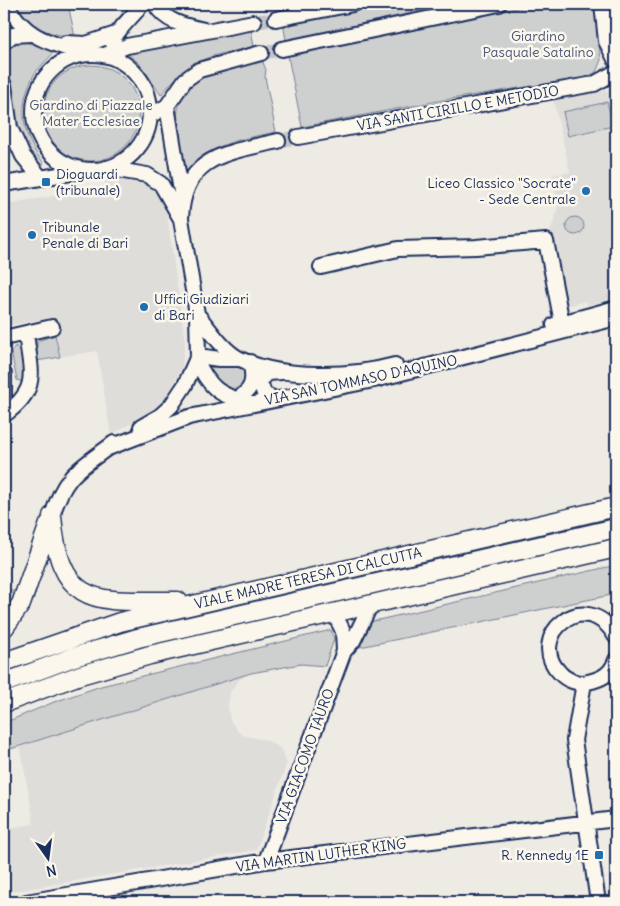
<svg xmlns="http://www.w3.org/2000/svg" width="620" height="906" viewBox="0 0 620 906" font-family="Delius,sans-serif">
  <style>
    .built { fill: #deddda }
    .green { fill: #cecfcf; stroke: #747f96 }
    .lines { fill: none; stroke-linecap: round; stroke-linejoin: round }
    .minor-tunnel { stroke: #c4c5c9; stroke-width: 14; stroke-dasharray: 14 7; stroke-linecap: butt }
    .minor-casing { stroke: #1b2f5e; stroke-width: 18 }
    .major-casing { stroke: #1b2f5e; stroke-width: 21 }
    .minor { stroke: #fbf7ec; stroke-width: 14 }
    .major { stroke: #fbf7ec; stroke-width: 18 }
    .poi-dot { fill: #1f6fb2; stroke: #fbf7ec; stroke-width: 2 }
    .labels { text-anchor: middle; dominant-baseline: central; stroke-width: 5; stroke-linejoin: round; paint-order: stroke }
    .park-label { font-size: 14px; fill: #48577a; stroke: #fbf7ec }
    .street-label { font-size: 14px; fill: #1b2f5e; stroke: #fbf7ec }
    .poi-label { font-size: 14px; fill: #1b2f5e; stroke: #fbf7ec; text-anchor: start }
  </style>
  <rect width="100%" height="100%" fill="#eeebe4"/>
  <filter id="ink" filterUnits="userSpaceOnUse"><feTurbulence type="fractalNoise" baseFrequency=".02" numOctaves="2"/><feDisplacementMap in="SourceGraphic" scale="10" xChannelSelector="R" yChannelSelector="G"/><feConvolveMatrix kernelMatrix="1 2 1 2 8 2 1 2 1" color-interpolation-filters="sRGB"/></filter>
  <g filter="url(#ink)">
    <!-- built -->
    <path class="built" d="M616 89V298L588 305 586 301 563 307 549 236 558 207 552 175 570 172 553 99Z
      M119 179 144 183 159 195 166 207 185 341 182 367 167 397 149 413 111 435 97 351 60 357 52 318 4 326V204L106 188 105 181Z
      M248 674 240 679 230 692 228 706 230 720 238 732 245 736 266 740 280 748 287 763 256 850 4 893V829L34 824 20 745Z"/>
    <!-- green -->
    <path class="green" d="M15 4H68L75 37C52 35 24 28 15 4Z
      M388 4H418L420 11 286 40 283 23Z
      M424 4H456L425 10Z
      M535 4H594L601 60 596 72 588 77 438 101 302 127 288 56Z
      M610 4H616V45Z
      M251 29 254 47C209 56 191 57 161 95L139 63 128 54Z
      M21 41 51 49 53 53C48 60 40 66 35 73 17 103 21 137 44 163L41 167C21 156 0 66 9 46Z
      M262 60 266 70 265 77 276 132C238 140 212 142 185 174L177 116C181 73 227 68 262 60Z
      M43 113a48 48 0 1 1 96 0a48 48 0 1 1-96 0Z
      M607 102 613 126 568 136 563 112Z
      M566 226a9 9 0 1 1 18 0a9 9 0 1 1-18 0Z
      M55 335 60 357 37 361V341Z
      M15 346 21 350 24 378 22 382 17 380 11 352Z
      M223 366H242L247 371V378L242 386 230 391 219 383 209 368Z
      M616 565V594L360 647 370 622Z
      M20 589 4 616V593Z
      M331 630 334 639 325 666 301 664 251 673 4 751V723L54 702 101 686Z"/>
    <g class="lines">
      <!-- minor-tunnel -->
      <path class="minor-tunnel" d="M254 22 276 19
        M261 53 282 49
        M278 141 298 137"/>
      <!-- minor casing -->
      <g class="minor-casing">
        <path id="minor" d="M6 4C26 39 49 42 85 54
          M155 4C165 22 185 26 204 30
          M602 4 606 41 616 61
          M276 19 353 4
          M4 42 13 35 30 34
          M112 42C118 28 133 17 142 4
          M66 43 86 44 116 34
          M282 49 499 4
          M107 54 127 46 254 22
          M34 112a58 58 0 1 1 116 0a58 58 0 1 1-116 0Z
          M4 85 10 128 4 141
          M167 106 182 197
          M150 116 167 106 185 80 199 70 261 53
          M10 128 23 156 40 177
          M298 137 594 84 616 72
          M106 168 147 175 161 184 181 219 197 314 198 356 185 385 171 406 160 416 141 427
          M4 184 83 171
          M181 218C184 155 227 153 278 141
          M321 267 398 249 476 247 546 241 562 323
          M197 314C209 328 223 351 240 359 282 379 351 377 395 365
          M554 325 616 308
          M4 338 52 327
          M198 356 219 359H239
          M196 360C210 388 218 395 248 403
          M4 374V406
          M275 399 264 394 260 381 268 373 282 372
          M232 403C251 391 256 384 250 362
          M4 415C40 389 31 373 26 334
          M108 448 189 417 374 380 616 318
          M52 516C65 473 80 469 114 443
          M616 637C586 584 524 637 560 673 566 680 579 685 588 682 602 679 611 674 616 660
          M344 651 353 641 371 604
          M584 683 574 740 598 902
          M266 861 344 651 343 631 334 613
          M26 902 266 861 616 819"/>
      </g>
      <!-- major casing -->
      <g class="major-casing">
        <path id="major" d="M52 516C60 613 101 600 178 601
          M4 628 21 604 49 524
          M4 662 120 622 616 507
          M4 683 74 657 138 638 616 528
          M4 703 80 675 150 655 616 548"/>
      </g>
      <!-- minor -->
      <use href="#minor" class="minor"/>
      <!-- major -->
      <use href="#major" class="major"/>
    </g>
  </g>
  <!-- markers -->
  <g class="poi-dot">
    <rect x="41" y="177" width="10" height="10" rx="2.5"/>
    <circle cx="586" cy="191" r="5"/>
    <circle cx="32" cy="235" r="5"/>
    <circle cx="144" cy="307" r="5"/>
    <rect x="594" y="850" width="10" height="10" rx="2.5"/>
  </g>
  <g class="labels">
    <!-- park labels -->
    <g class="park-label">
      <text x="538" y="36">Giardino<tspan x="538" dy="16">Pasquale Satalino</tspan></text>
      <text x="91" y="105">Giardino di Piazzale<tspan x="91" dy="16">Mater Ecclesiae</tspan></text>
    </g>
    <!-- street labels -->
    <g class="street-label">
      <text transform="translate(458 108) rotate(-10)">VIA SANTI CIRILLO E METODIO</text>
      <text transform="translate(361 380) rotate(-12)">VIA SAN TOMMASO D'AQUINO</text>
      <text transform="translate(308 578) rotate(-13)">VIALE MADRE TERESA DI CALCUTTA</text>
      <text transform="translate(305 756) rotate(-70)">VIA GIACOMO TAURO</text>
      <text transform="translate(321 855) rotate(-8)">VIA MARTIN LUTHER KING</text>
    </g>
    <!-- poi labels -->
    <g class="poi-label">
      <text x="56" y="174">Dioguardi<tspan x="56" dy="16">(tribunale)</tspan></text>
      <text x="576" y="183" text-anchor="end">Liceo Classico "Socrate"<tspan x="576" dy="16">- Sede Centrale</tspan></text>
      <text x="42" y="227">Tribunale<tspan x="42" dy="16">Penale di Bari</tspan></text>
      <text x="154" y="299">Uffici Giudiziari<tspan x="154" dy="16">di Bari</tspan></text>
      <text x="589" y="855" text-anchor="end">R. Kennedy 1E</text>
    </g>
  </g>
  <!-- margin -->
  <rect width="620" height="906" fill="none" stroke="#fbf7ec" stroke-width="20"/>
  <rect x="10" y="10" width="600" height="886" fill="none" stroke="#1b2f5e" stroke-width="2" filter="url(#ink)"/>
  <!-- north arrow -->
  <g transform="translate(48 858) rotate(166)" stroke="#fbf7ec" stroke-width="4" paint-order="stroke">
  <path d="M0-4L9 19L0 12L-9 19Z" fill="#1b2f5e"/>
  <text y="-8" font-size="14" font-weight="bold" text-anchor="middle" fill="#1b2f5e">N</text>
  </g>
</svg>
